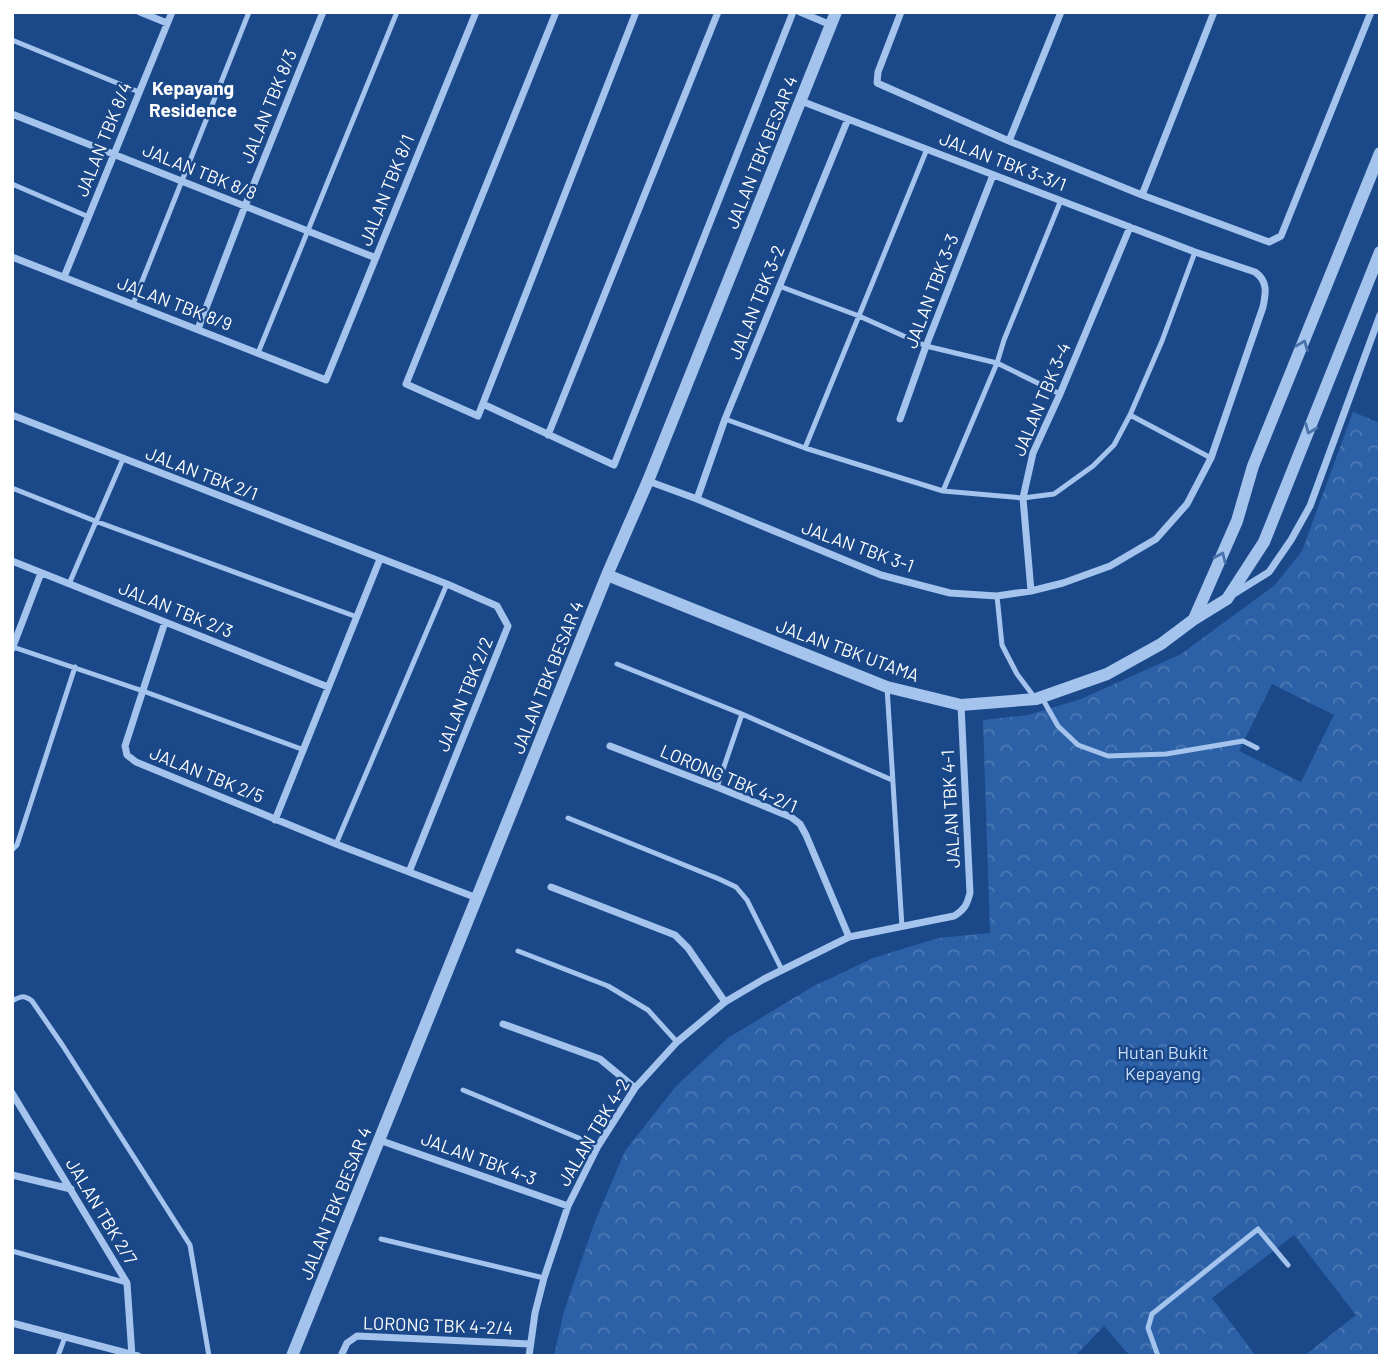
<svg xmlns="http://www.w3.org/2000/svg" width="1392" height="1368" viewBox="0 0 1392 1368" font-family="Barlow,sans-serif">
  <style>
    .forest { fill: url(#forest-crowns); fill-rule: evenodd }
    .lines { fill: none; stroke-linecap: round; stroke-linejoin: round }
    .service { stroke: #a4c3ed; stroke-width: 5 }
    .minor { stroke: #a4c3ed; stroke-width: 7 }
    .tertiary { stroke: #a4c3ed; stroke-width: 12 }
    .oneway { stroke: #4a73ac }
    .labels { text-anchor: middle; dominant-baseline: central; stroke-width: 5; stroke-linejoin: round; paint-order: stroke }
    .street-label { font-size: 18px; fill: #fff; stroke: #1a4889 }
    .park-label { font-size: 18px; fill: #c9def9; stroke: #1a4889 }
    .neighbourhood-label { font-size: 19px; font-weight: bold; fill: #fff; stroke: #1a4889 }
  </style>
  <defs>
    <pattern id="forest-crowns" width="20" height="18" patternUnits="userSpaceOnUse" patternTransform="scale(1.75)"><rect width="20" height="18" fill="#2d61a7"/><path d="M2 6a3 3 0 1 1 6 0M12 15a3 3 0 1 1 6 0" fill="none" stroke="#4c79b4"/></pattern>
  </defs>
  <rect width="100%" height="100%" fill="#1a4889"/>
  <!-- forest -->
  <path class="forest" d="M1353 412 1380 423V1356H1304L1356 1315 1294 1235 1212 1298 1256 1356H1130L1104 1326 1075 1356H554L564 1311 594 1224 625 1151 676 1086 728 1038 812 987 873 958 938 938 990 933 983 720 1028 715 1081 699 1181 654 1275 585 1302 551ZM1272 684 1334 715 1301 782 1239 751Z"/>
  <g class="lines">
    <!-- service -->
    <path class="service" d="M12 40 139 92
      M12 184 89 217
      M779 286 859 316 926 346 997 363 1060 394
      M133 304 249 12
      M258 353 397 12
      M1130 415 1211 458
      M725 419 805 448 943 491 1023 498 1054 494 1093 466 1114 445 1130 415 1162 341 1195 252
      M805 448 927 149
      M12 488 95 521 357 617
      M943 491 997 363 1004 340 1061 200
      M69 584 123 459
      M997 596 1002 645 1017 674 1035 698
      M13 647 143 691 304 750
      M617 664 742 714 717 787
      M887 687 902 927
      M1042 698 1058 726 1078 745 1108 756 1166 754 1243 741 1257 748
      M742 714 892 780
      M568 818 719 879 736 887 747 900 782 970
      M336 844 447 584
      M12 850 17 845 75 667
      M518 951 608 986 648 1010 677 1042
      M12 1001C21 996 24 995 32 1001L63 1046 190 1245 209 1356
      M463 1090 598 1146
      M381 1239 544 1278
      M12 1251 127 1283
      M58 1356 65 1337
      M1158 1356 1148 1328 1152 1314 1258 1229 1288 1265"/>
    <!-- minor -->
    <path class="minor" d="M140 12 167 23
      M556 12 406 384 478 416 636 12
      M800 12 831 25
      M901 12 878 72 877 83 1009 141 1142 195 1269 242 1281 236 1371 12
      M12 114 376 258
      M1009 141 1061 12
      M1142 195 1214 12
      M12 257 326 380 476 12
      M64 277 172 12
      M198 329 245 206 323 12
      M483 404 614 465 793 12
      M12 415 447 584 497 606 508 626 409 872
      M900 419 926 346 993 175
      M548 435 718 12
      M648 481 697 499 881 575 950 593 997 596 1031 591 1063 583 1110 566 1156 539 1187 504 1211 458 1263 307C1266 293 1268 281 1255 272L1195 252 801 101
      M697 499 725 419 848 119
      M12 561 328 687
      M1031 591 1023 498 1033 453 1060 394 1130 227
      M1232 595 1269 572 1291 540 1310 506 1380 315
      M165 622 125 746 127 755 136 762 336 844 477 898
      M12 649 41 573
      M610 746 717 787 791 817 800 824 806 835 849 937
      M275 820 380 559
      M551 887 675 935 688 948 725 1002
      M503 1024 600 1059 635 1088
      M12 1093 127 1283 132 1356
      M379 1140 568 1206
      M12 1175 71 1189
      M12 1323 138 1356
      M341 1356 347 1343 357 1336 530 1344
      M529 1356 535 1313 544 1278 568 1206 598 1146 635 1088 677 1042 725 1002 764 979 849 937 954 916C964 910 967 905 970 893L961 705"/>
    <!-- tertiary -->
    <path class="tertiary" d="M607 575 887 687 961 705 1036 699 1107 674 1161 644 1193 620 1227 599 1264 542 1380 252
      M1194 619 1237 521 1253 466 1380 153
      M292 1356 607 575 648 481 836 12"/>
  </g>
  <!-- one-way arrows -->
  <defs><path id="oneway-chevron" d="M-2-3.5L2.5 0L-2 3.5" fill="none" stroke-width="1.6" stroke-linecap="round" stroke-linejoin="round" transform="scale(1.75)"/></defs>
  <g class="oneway">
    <use href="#oneway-chevron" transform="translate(1303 345) rotate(-68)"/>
    <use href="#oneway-chevron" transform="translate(1310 429) rotate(112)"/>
    <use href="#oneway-chevron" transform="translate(1221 557) rotate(-66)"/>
  </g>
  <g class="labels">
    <!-- street labels -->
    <g class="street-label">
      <text transform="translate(268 106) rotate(-68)">JALAN TBK 8/3</text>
      <text transform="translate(103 139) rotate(-68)">JALAN TBK 8/4</text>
      <text transform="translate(761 152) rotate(-68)">JALAN TBK BESAR 4</text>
      <text transform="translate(1003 161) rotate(21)">JALAN TBK 3-3/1</text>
      <text transform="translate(200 171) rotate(22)">JALAN TBK 8/8</text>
      <text transform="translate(386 190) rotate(-68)">JALAN TBK 8/1</text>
      <text transform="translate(931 291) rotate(-69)">JALAN TBK 3-3</text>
      <text transform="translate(756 302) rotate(-68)">JALAN TBK 3-2</text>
      <text transform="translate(175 303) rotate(21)">JALAN TBK 8/9</text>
      <text transform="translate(1041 399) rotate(-67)">JALAN TBK 3-4</text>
      <text transform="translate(202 473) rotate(21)">JALAN TBK 2/1</text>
      <text transform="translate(858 546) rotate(20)">JALAN TBK 3-1</text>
      <text transform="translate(176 609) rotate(22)">JALAN TBK 2/3</text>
      <text transform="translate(848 650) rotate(20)">JALAN TBK UTAMA</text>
      <text transform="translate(547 677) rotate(-68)">JALAN TBK BESAR 4</text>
      <text transform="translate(464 694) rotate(-68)">JALAN TBK 2/2</text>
      <text transform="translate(207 774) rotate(22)">JALAN TBK 2/5</text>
      <text transform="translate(729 778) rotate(23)">LORONG TBK 4-2/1</text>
      <text transform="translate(950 809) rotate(-93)">JALAN TBK 4-1</text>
      <text transform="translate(593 1132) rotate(-59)">JALAN TBK 4-2</text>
      <text transform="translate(479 1158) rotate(20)">JALAN TBK 4-3</text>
      <text transform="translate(335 1203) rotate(-68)">JALAN TBK BESAR 4</text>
      <text transform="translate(102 1211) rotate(59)">JALAN TBK 2/7</text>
      <text transform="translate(438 1325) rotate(2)">LORONG TBK 4-2/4</text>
    </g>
    <!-- park labels -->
    <g class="park-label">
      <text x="1163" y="1052">Hutan Bukit<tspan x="1163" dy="21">Kepayang</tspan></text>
    </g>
    <!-- neighbourhood labels -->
    <g class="neighbourhood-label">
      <text x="193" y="87">Kepayang<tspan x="193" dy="22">Residence</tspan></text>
    </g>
  </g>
  <!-- border -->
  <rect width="1392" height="1368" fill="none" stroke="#ffffff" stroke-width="28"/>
</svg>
